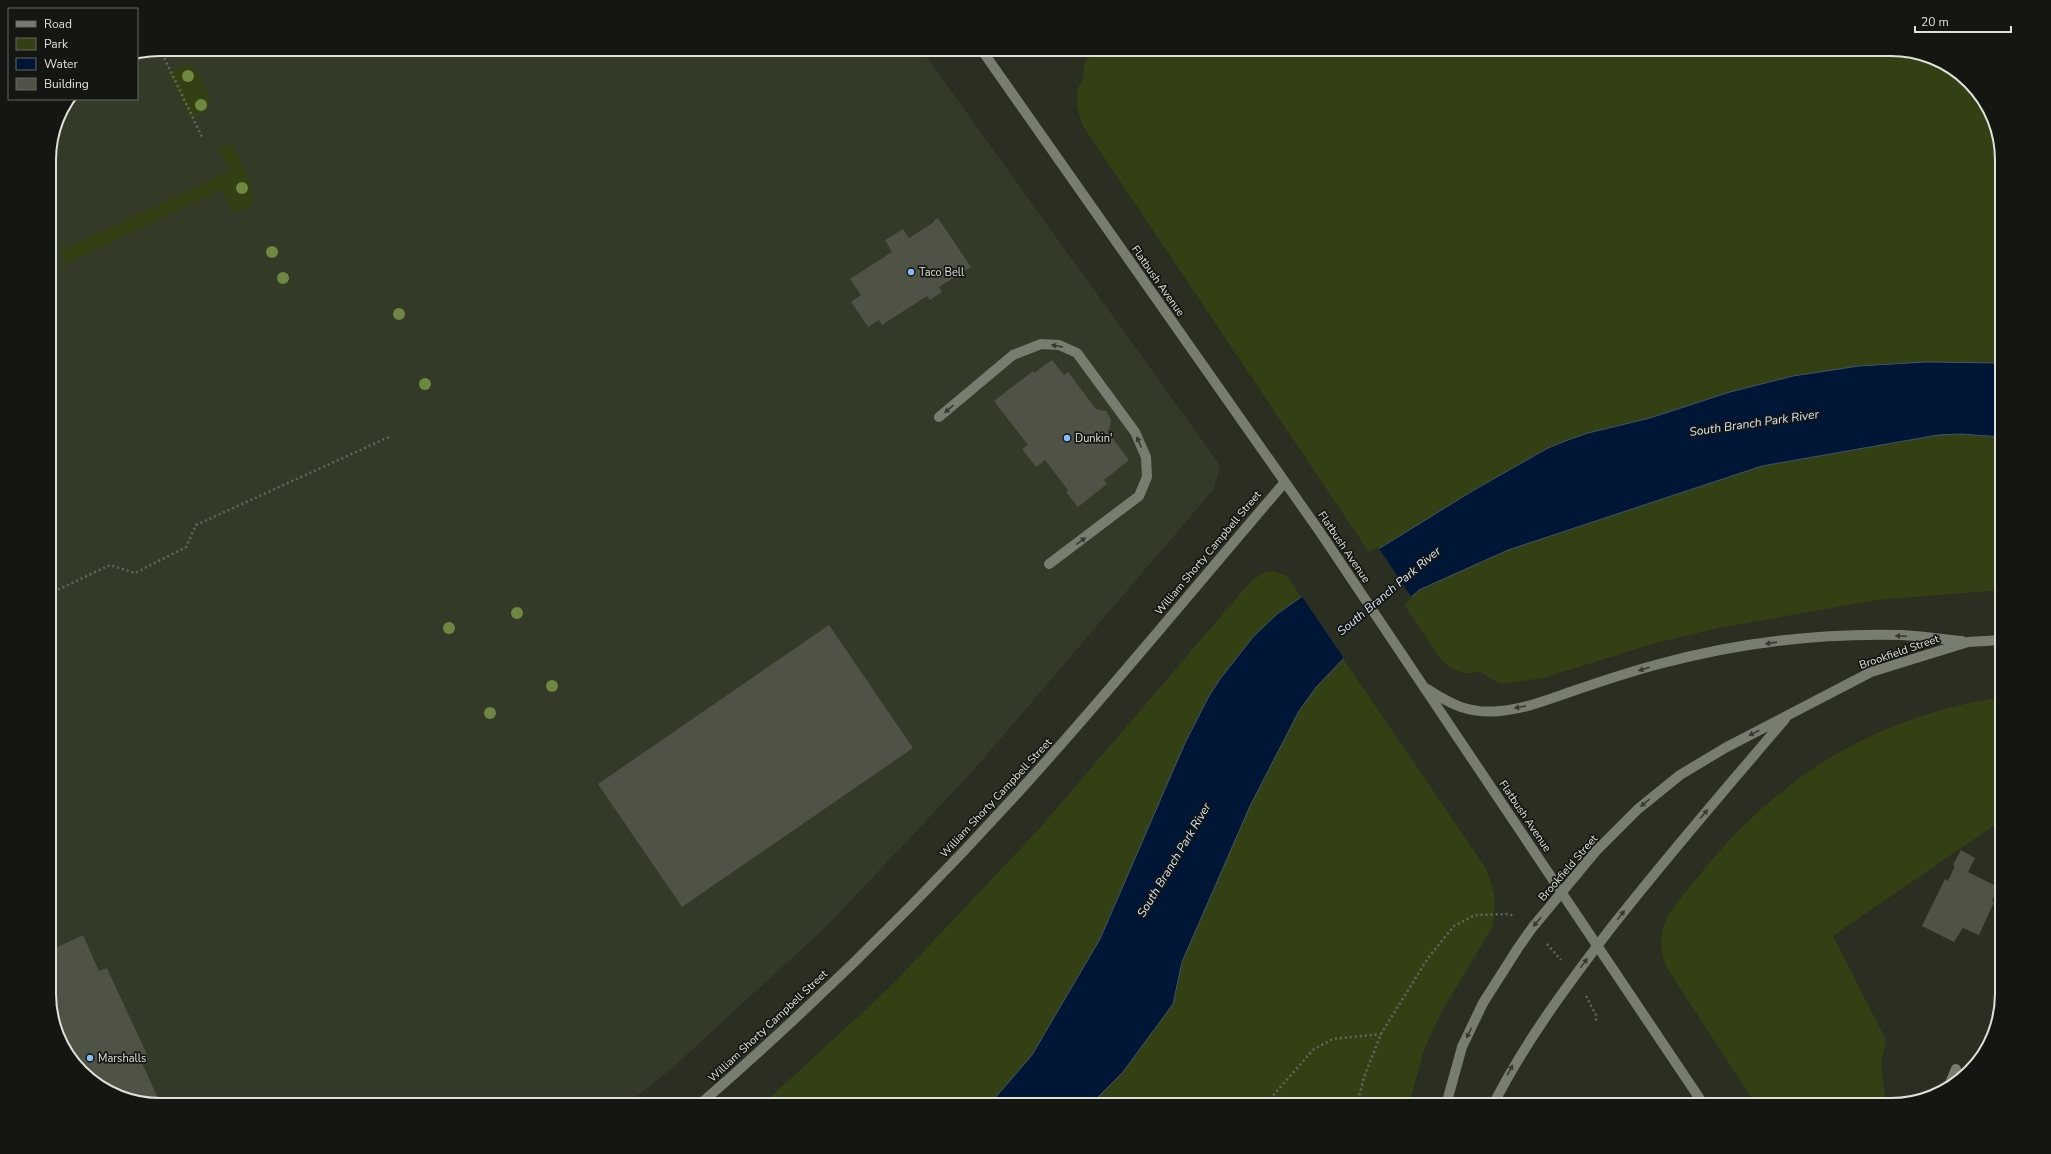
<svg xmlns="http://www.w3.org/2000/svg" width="2051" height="1154" viewBox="0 0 2051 1154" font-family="'Nunito Sans',sans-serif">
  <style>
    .built { fill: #333a27 }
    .green { fill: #324014 }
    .water { fill: #001636; stroke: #435367 }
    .pier { fill: #2a2f22 }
    .building { fill: #4e5346 }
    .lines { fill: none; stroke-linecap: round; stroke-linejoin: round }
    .path { stroke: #63685c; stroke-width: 2.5; stroke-dasharray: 2 3; stroke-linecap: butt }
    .minor { stroke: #787e6f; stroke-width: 10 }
    .tree { fill: #708741 }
    .oneway { fill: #373a32 }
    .poi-dot { fill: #86bbfb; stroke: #141611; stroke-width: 1.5 }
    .labels { text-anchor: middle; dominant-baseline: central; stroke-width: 3.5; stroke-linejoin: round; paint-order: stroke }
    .poi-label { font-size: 11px; fill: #dee2d9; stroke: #141611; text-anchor: start }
    .street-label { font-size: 11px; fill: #dee2d9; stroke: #141611 }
    .water-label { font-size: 12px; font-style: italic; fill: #d7e6f8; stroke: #141611 }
    .rim { fill: none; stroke: #dee2d9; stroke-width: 2 }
  </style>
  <rect width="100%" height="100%" fill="#2a2f22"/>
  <!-- built -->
  <path class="built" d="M160 49H921L1220 465 1214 489 972 772 827 926 671 1069 626 1105H160L105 1090 68 1055 49 1001V153L58 117 70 99H137V54Z"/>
  <!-- green -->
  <path class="green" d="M1095 49H1891L1946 64 1983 99 2002 153V590L1877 600 1719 628 1655 643 1544 678 1500 684 1479 671C1464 677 1453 670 1442 661L1083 126 1077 107V90L1083 78 1084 63Z
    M184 65 191 66 197 70 211 98 207 111 190 119 168 73Z
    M231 142C236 154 259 191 252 203 248 209 240 211 234 214L222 190 66 264 60 251 229 171 218 148Z
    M1272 571 1287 576 1487 870 1495 898 1493 926 1442 1011 1424 1050 1409 1105H762L889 988 1039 829 1251 581 1265 572Z
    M2002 697V820L1833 936 1886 1040 1881 1064 1886 1105H1756L1667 968C1650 927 1673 908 1697 878 1777 777 1873 717 2002 697Z"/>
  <!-- water -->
  <path class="water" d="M1926 362 2002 363V437L1960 434 1938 435 1762 466 1508 550 1419 590 1350 652 1317 686 1299 711 1250 806 1182 962 1173 1004 1123 1072 1090 1105H989L1032 1055 1100 939 1185 743 1209 696 1220 679 1253 637 1277 614 1304 595 1474 490 1548 448 1568 440 1588 433 1650 418 1730 392 1793 376 1859 366Z"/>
  <!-- pier -->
  <path class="pier" d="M1378 547 1412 598 1345 660 1301 595Z"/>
  <!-- building -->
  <path class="building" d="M938 218 971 267 939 287 942 292 930 300 927 296 882 325 879 320 868 327 851 302 861 295 850 279 892 252 885 240 903 229 909 238 934 222V220Z
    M1052 360 1064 375 1068 372 1096 409 1106 411 1111 419 1110 428 1107 431 1129 460 1104 480 1107 484 1078 507 1066 492 1068 490 1045 460 1036 467 1022 449 1028 445 994 401 1033 371 1034 373Z
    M829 625 913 748 682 907 598 784Z
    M1961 850 1975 858 1968 872 1998 887 1992 901 1994 902 1979 935 1963 928 1954 942 1922 926 1945 879 1948 881 1955 866 1953 865Z
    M83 935 99 971 107 968 149 1059 142 1063 161 1105 105 1090 68 1055 49 1001V942L53 949Z
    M2002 939V953L1995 943Z"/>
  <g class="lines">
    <!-- path -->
    <path class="path" d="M160 49 203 139
      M49 594 110 565 135 573 186 547 196 525 391 436
      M1547 944 1561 960
      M1586 996 1596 1015V1021
      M1262 1105 1269 1100 1314 1049 1333 1039 1381 1034
      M1357 1105 1364 1077 1381 1034 1428 958 1454 926 1475 915 1509 914 1514 916"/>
    <!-- minor -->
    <path class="minor" d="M981 49 1320 532 1704 1105
      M939 417 1013 355 1041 344 1059 345 1077 353 1135 432 1146 457 1147 477 1139 496 1049 564
      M1427 689C1452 705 1469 714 1500 711 1524 709 1547 700 1570 692 1599 682 1629 672 1659 664 1737 643 1821 633 1901 635 1921 636 1942 639 1962 641
      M1948 1088 1956 1069
      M699 1105C829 992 951 870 1064 741 1139 656 1211 568 1285 482
      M1446 1105 1462 1047 1483 1003 1518 948 1532 928 1596 851 1638 809 1680 775 1725 748 1871 672 1968 642 2002 640
      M1493 1105C1524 1044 1563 991 1604 937 1662 862 1724 791 1785 719"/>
  </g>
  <!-- trees -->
  <g class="tree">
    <circle cx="188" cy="76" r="6"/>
    <circle cx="201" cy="105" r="6"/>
    <circle cx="242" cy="188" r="6"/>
    <circle cx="272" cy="252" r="6"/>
    <circle cx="283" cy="278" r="6"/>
    <circle cx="399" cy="314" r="6"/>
    <circle cx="425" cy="384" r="6"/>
    <circle cx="517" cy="613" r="6"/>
    <circle cx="449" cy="628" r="6"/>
    <circle cx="552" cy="686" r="6"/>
    <circle cx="490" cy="713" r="6"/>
  </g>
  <!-- one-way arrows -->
  <defs><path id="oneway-solid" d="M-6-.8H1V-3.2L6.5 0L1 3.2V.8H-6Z"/></defs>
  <g class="oneway">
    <use href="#oneway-solid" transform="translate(1057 346) rotate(-169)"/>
    <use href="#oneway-solid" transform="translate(949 409) rotate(140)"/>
    <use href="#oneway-solid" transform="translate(1139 442) rotate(-114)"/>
    <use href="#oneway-solid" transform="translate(1081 541) rotate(-36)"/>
    <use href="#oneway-solid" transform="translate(1901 636) rotate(-178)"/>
    <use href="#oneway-solid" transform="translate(1771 643) rotate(172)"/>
    <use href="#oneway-solid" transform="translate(1644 669) rotate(163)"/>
    <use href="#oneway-solid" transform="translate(1520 707) rotate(169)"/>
    <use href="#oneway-solid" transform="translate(1754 733) rotate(153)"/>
    <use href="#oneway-solid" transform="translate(1645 803) rotate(141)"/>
    <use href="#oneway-solid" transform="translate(1704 814) rotate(-49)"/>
    <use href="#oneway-solid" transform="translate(1621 915) rotate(-52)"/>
    <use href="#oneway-solid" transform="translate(1537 922) rotate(131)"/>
    <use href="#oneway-solid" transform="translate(1584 963) rotate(-53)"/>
    <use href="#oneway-solid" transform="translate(1469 1033) rotate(116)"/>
    <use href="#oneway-solid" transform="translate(1510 1070) rotate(-62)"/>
  </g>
  <!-- markers -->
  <g class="poi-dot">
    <circle cx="911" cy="272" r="4"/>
    <circle cx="1067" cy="438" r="4"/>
    <circle cx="90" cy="1058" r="4"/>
  </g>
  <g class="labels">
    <!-- poi labels -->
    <g class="poi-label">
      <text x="919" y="272">Taco Bell</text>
      <text x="1075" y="438">Dunkin'</text>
      <text x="98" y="1058">Marshalls</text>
    </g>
    <!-- street labels -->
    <g class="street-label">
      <text transform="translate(1158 281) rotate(55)">Flatbush Avenue</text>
      <text transform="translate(1344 547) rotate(56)">Flatbush Avenue</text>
      <text transform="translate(1208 553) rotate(-50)">William Shorty Campbell Street</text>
      <text transform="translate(1899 652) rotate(-19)">Brookfield Street</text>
      <text transform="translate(996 798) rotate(-47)">William Shorty Campbell Street</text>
      <text transform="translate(1525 816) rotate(56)">Flatbush Avenue</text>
      <text transform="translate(1568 868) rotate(-49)">Brookfield Street</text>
      <text transform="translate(768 1026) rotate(-43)">William Shorty Campbell Street</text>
    </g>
    <!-- water labels -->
    <g class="water-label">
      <text transform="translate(1754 423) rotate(-8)">South Branch Park River</text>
      <text transform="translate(1389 591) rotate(-40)">South Branch Park River</text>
      <text transform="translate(1174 860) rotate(-59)">South Branch Park River</text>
    </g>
  </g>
  <!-- crop -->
  <path d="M0 0H2051V1154H0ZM160 56H1891A104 104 0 0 1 1995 160V994A104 104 0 0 1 1891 1098H160A104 104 0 0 1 56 994V160A104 104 0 0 1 160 56Z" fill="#141611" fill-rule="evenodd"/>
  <path class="rim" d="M160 56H1891A104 104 0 0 1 1995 160V994A104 104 0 0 1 1891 1098H160A104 104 0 0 1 56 994V160A104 104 0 0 1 160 56Z"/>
  <!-- legend -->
  <rect x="8" y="8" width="130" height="92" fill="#141611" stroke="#656861"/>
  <rect x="16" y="21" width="20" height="6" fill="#787e6f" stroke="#656861"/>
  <text x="44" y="28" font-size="12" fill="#dee2d9">Road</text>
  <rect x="16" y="38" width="20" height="12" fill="#324014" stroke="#656861"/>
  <text x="44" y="48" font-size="12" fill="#dee2d9">Park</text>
  <rect x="16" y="58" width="20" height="12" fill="#001636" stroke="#656861"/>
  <text x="44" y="68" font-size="12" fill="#dee2d9">Water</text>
  <rect x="16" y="78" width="20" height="12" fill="#4e5346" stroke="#656861"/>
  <text x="44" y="88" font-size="12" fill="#dee2d9">Building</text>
  <!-- scale -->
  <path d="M1915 26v6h96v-6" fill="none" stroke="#dee2d9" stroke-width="2"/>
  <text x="1921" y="26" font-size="12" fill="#dee2d9" stroke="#141611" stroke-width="3" paint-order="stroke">20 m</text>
</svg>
